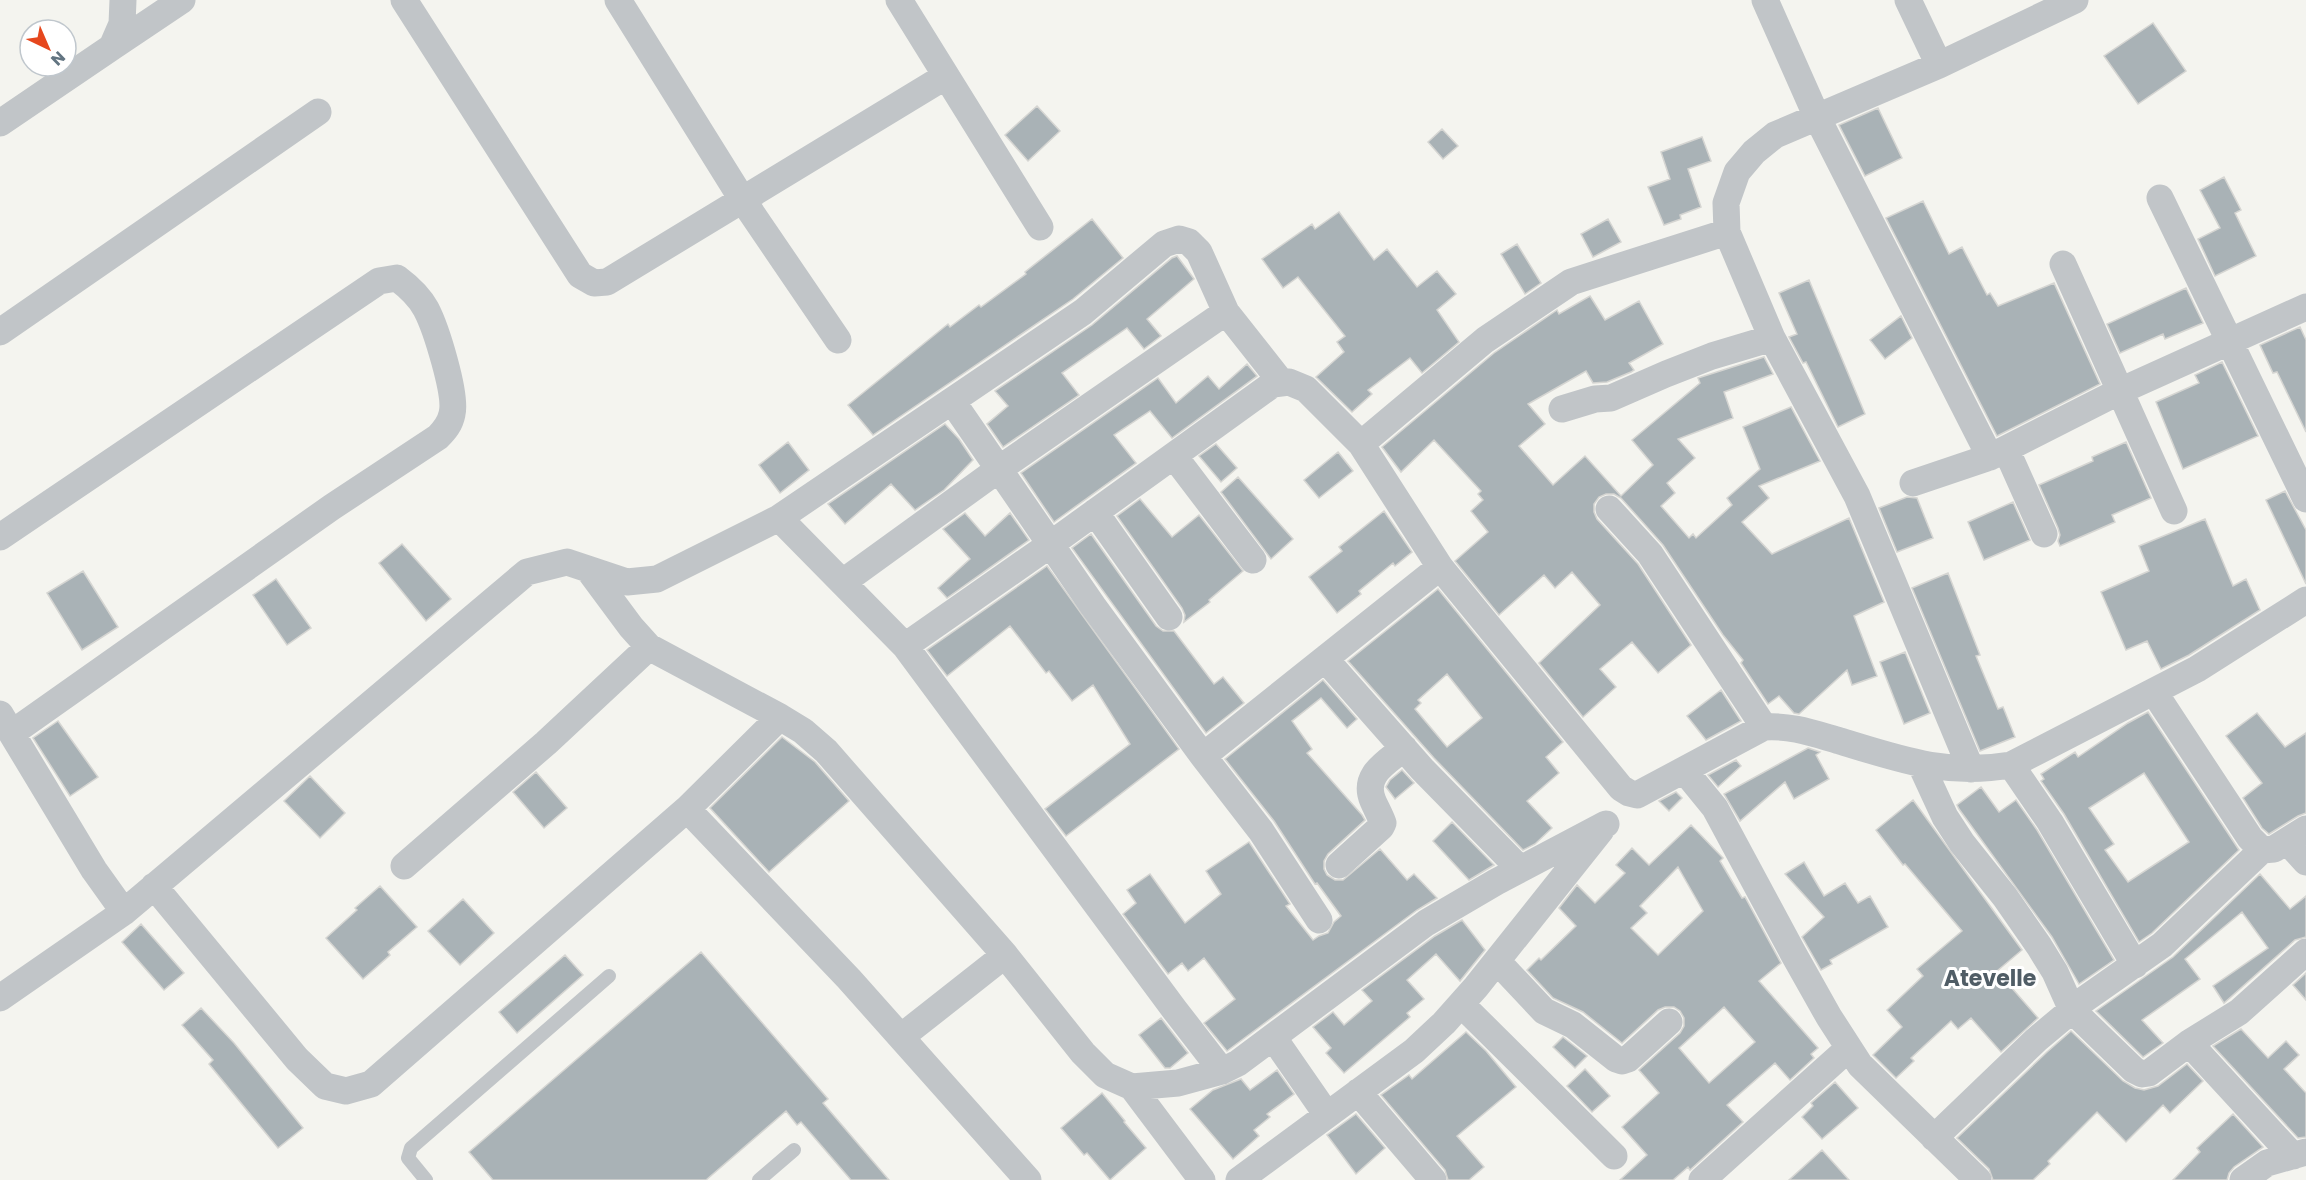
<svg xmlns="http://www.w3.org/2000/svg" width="2306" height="1180" viewBox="0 0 2306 1180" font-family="Poppins,sans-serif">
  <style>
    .building { fill: #a9b2b6; stroke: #d5d5d2; stroke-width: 1.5; fill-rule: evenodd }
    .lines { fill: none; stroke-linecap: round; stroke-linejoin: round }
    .lane { stroke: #c1c5c8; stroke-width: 14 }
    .street { stroke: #c1c5c8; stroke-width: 27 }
    .labels { text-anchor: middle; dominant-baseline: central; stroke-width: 6; stroke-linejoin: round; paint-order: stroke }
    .quarter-label { font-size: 22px; font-weight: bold; fill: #505d66; stroke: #fff }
  </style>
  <rect width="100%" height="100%" fill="#f4f4ef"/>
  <!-- building -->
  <path class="building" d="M2153 23 2186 71 2138 104 2104 56Z
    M1037 106 1060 131 1028 161 1005 135Z
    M1878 108 1902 158 1865 176 1839 125Z
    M1442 129 1458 146 1443 159 1428 142Z
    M1702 137 1711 161 1688 169 1701 207 1680 215 1681 219 1664 225 1648 187 1670 179 1661 152Z
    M2224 177 2241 210 2235 213 2256 256 2215 276 2198 239 2220 228 2200 190Z
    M1923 201 1949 254 1962 247 1987 295 1990 293 1998 306 2054 283 2100 384 1997 436 1886 218Z
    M1339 212 1374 260 1387 249 1417 287 1437 271 1456 294 1437 310 1459 342 1422 373 1410 358 1368 390 1372 394 1352 412 1316 377 1344 352 1337 342 1345 336 1298 277 1283 288 1262 259 1312 224 1315 229Z
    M1092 219 1123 258 1073 299 873 435 848 405 948 324 950 327 979 305 981 307 1026 274 1025 272Z
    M1608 219 1621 242 1593 257 1581 234Z
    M1517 244 1541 283 1525 294 1501 254Z
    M1177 256 1194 279 1147 319 1161 336 1144 349 1127 328 1062 373 1079 395 1003 447 987 424 1008 406 995 391 1092 325 1172 258Z
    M1809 280 1865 414 1838 427 1806 362 1803 363 1789 337 1797 334 1779 293Z
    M2186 288 2203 323 2165 339 2163 334 2120 353 2107 324Z
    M1590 296 1605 320 1639 301 1663 344 1629 363 1634 370 1631 372 1607 382 1593 383 1586 371 1528 404 1545 424 1519 446 1553 485 1585 456 1621 496 1653 465 1632 440 1700 383 1698 378 1764 357 1773 374 1724 392 1733 418 1678 439 1695 458 1667 483 1675 493 1661 506 1689 538 1693 534 1696 538 1732 505 1727 498 1760 469 1743 427 1791 407 1820 461 1759 486 1769 498 1742 522 1772 554 1849 518 1884 602 1854 616 1877 676 1852 685 1847 670 1799 714 1794 713 1779 696 1768 704 1741 663 1743 660 1723 635 1663 545 1621 498 1614 494H1606L1599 497 1594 504V512L1597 519 1638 564 1691 645 1658 673 1632 642 1600 669 1616 687 1583 717 1539 663 1600 605 1572 572 1555 588 1544 575 1499 615 1455 561 1488 532 1471 511 1483 500 1478 494 1481 491 1434 440 1401 472 1382 447 1494 353 1557 310 1559 314Z
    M1901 316 1912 338 1885 359 1870 340Z
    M2300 327 2306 340V432L2277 372 2273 373 2260 345Z
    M2222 362 2258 436 2183 469 2156 402 2199 383 2195 375Z
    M1247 364 1257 376 1172 438 1150 411 1114 435 1136 463 1054 522 1021 473 1158 378 1176 403 1208 376 1219 389Z
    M945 424 959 439 973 460 944 490 915 510 891 484 845 524 828 504Z
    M788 442 809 470 780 493 759 465Z
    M2126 442 2151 498 2112 515 2115 522 2060 546 2058 541 2060 535 2058 528 2039 485 2093 461 2092 457Z
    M1216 444 1237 468 1221 482 1199 456Z
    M1338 452 1353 471 1319 498 1304 480Z
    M1238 477 1293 539 1271 559 1221 492Z
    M2285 491 2306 530V584L2266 500Z
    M1907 497 1917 498 1933 538 1897 552 1879 508Z
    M1140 499 1172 537 1199 515 1243 571 1209 600 1210 602 1184 622 1185 615 1182 608 1117 516Z
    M2013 502 2030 540 1984 560 1968 522Z
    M1384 511 1412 552 1395 566 1393 563 1359 591 1361 594 1337 613 1309 577 1342 551 1339 547Z
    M965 513 985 536 1010 513 1029 540 947 598 938 588 970 559 943 529Z
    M2205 519 2233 586 2246 579 2260 610 2189 655 2161 669 2147 641 2126 650 2101 592 2149 571 2139 546Z
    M1091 534 1156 626 1163 631H1174L1214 684 1223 677 1244 703 1206 733 1072 548Z
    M402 544 451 599 426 621 379 563Z
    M1047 566 1179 749 1066 836 1045 809 1130 744 1093 685 1072 701 1049 671 1046 673 1010 626 947 676 927 650Z
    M83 571 118 627 82 650 47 593Z
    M1948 573 1980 655 1976 656 1998 709 2003 707 2015 737 1980 751 1912 588Z
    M276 579 311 628 287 645 253 595Z
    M1438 589 1563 742 1546 757 1559 773 1527 801 1552 828 1535 844 1523 850 1434 758 1348 661ZM1447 674 1482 718 1447 747 1415 709 1421 703 1418 700Z
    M1905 652 1930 713 1904 724 1880 662Z
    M1323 680 1357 719 1347 728 1321 698 1292 721 1312 749 1307 753 1362 815 1365 820 1328 854 1324 861V869L1327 875 1335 880H1343L1380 849 1407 880 1414 874 1437 898 1417 910 1227 1051 1204 1023 1235 999 1204 958 1188 971 1182 963 1168 974 1123 914 1136 903 1127 890 1150 874 1185 923 1221 894 1206 871 1249 842 1290 904 1286 906 1313 940 1319 936 1328 933 1334 922 1341 916 1317 883 1315 884 1274 821 1225 759Z
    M1721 690 1741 721 1706 740 1687 716Z
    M2148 712 2239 850 2152 933 2139 942 2064 814 2041 781 2044 779 2041 774 2075 752 2078 757 2128 723ZM2144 773 2189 842 2128 882 2105 850 2114 844 2089 808Z
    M2257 713 2285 747 2306 733V813L2298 816 2269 834 2262 828 2243 798 2262 783 2226 736Z
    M58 721 98 777 70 796 33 738Z
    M782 737 815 762 849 801 769 872 710 808Z
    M1808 748 1820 752 1816 755 1829 779 1794 799 1785 782 1740 821 1724 794Z
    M1736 760 1741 766 1718 787 1708 775Z
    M1402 770 1414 783 1395 799 1386 787 1390 780Z
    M536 772 567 808 544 828 513 792Z
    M310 776 345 813 320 838 284 801Z
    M1981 787 1999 812 2016 800 2037 830 2114 960 2079 984 2052 937 1959 809 1957 805Z
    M1676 792 1682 798 1669 811 1659 801Z
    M1913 800 2022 950 1997 971 2038 1018 2001 1052 1971 1018 1958 1029 1951 1021 1911 1058 1914 1061 1896 1078 1873 1055 1902 1027 1887 1010 1923 976 1917 969 1962 931 1905 864 1903 865 1876 830Z
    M1452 822 1494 865 1469 880 1433 841Z
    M1691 825 1723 858 1720 861 1742 898 1745 897 1781 963 1759 981 1818 1048 1811 1054 1814 1058 1790 1080 1775 1063 1727 1105 1743 1122 1690 1170 1688 1167 1673 1180H1620L1647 1155 1622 1127 1659 1093 1639 1070 1680 1033 1684 1026V1018L1680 1011 1674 1007H1665L1658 1010 1622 1043 1583 1012 1553 998 1527 970 1539 958 1541 960 1576 926 1559 908 1577 885 1595 903 1625 873 1616 865 1632 848 1649 865ZM1678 867 1703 911 1658 955 1631 928 1647 913 1640 906ZM1724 1007 1755 1042 1709 1083 1679 1048Z
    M1804 862 1824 896 1845 883 1858 903 1870 896 1888 927 1830 960 1832 964 1821 970 1802 937 1824 917 1785 874Z
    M2260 874 2290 909 2306 896V937L2295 940 2224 1003 2213 986 2268 948 2242 912 2185 959 2200 979 2142 1020 2163 1043 2143 1057 2096 1011 2173 957Z
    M380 886 417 927 388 952 390 955 363 979 326 938 357 910 355 908Z
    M463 899 494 933 460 965 428 931Z
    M1462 920 1485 950 1460 981 1436 954 1407 980 1424 999 1407 1013 1410 1017 1344 1073 1326 1053 1331 1048 1313 1027 1333 1012 1344 1025 1372 1001 1362 990 1435 936Z
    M141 924 184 973 164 990 122 942Z
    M701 952 828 1099 823 1103 889 1180H851L801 1122 797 1125 786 1111 706 1180H493L469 1152Z
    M565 955 583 975 517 1033 499 1012Z
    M2306 973V1000L2293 985Z
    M201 1008 234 1043 303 1128 278 1148 209 1064 213 1060 182 1025Z
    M1161 1018 1188 1053 1170 1068H1165L1139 1035Z
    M2241 1029 2268 1058 2286 1041 2299 1055 2284 1069 2306 1093V1137L2298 1138 2213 1046Z
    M2071 1031 2123 1081 2135 1088 2144 1090 2158 1086 2187 1064 2203 1081 2170 1113 2163 1105 2126 1142 2097 1112 2048 1161 2050 1164 2033 1180H1993L1989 1169 1957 1138 2047 1052Z
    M1466 1032 1486 1051 1516 1087 1457 1136 1484 1167 1469 1180H1448L1445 1170 1381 1095 1409 1075 1412 1079Z
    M1563 1037 1587 1056 1575 1068 1553 1047Z
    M1585 1069 1610 1096 1592 1112 1567 1086Z
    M1277 1070 1294 1094 1267 1114 1270 1117 1254 1130 1259 1136 1233 1159 1190 1109 1213 1090 1241 1079 1250 1090Z
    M1835 1082 1858 1108 1822 1139 1802 1117 1813 1106 1811 1103Z
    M1102 1093 1125 1121 1124 1122 1146 1148 1110 1180 1087 1153 1084 1155 1061 1128Z
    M1356 1114 1385 1148 1356 1174 1327 1135Z
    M2233 1114 2263 1147 2234 1167 2229 1173 2227 1180H2173L2200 1152 2197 1148Z
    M1822 1150 1849 1180H1789Z"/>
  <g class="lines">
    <!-- lane -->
    <path class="lane" d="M426 1180 408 1158 411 1148 609 976
      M759 1180 794 1150"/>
    <!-- street -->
    <path class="street" d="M404 0 580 275 594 283 607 282 946 76
      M618 0 742 199 838 340
      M899 0 1040 227
      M1765 0 1816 115 1990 457
      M1908 0 1939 65
      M112 47 182 0
      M0 123 112 47 122 24 123 0
      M2160 198 2306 499
      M2063 264 2174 511
      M0 332 318 112
      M952 401 1093 606 1203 756
      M1562 409 1595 399 1611 398 1666 374 1712 356 1772 338
      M1361 444 1485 340 1571 282 1727 232
      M2006 449 2044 534
      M1174 456 1253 560
      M1913 483 1990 457 2120 391 2306 307
      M1609 509 1650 554 1764 727
      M1095 512 1169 617
      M779 518 1083 312 1164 244 1179 239 1189 242 1199 252 1226 312 1282 383
      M0 537 379 281 397 278C409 287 419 296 426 309 436 328 457 395 452 414 450 424 445 430 438 437L332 507 12 733
      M588 569 631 627 649 647 780 717 803 731 826 751 1005 955 1083 1053 1105 1075 1132 1087 1178 1083 1222 1071 1238 1063 1426 923 1496 882 1606 824
      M843 582 999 469 1226 312
      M905 646 1174 1009 1222 1071
      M1326 660 1422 769 1520 869
      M2154 692 2250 838 2262 850 2274 849 2306 829
      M0 714 94 870 124 912
      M1921 765 1945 817 1962 843 2005 897 2039 946 2055 972 2072 1010 2134 1070 2142 1074 2149 1073 2189 1043 2239 1012 2306 952
      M2011 765 2050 822 2135 965
      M1971 769 1857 496 1772 338 1727 232 1726 203 1737 172 1754 152 1775 135 1939 65 2075 0
      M1684 770 1715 808 1793 953 1829 1017 1860 1065 1978 1180
      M687 809 849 979 1028 1180
      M2287 841 2306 862
      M1339 865 1381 827 1383 823C1380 815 1376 808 1373 801 1362 775 1386 763 1404 748
      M404 866 546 743 649 647
      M154 886 297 1059 325 1086 346 1091 371 1084 687 809 780 717
      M1319 920 1261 831 1203 756 1440 567
      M1497 961 1544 1011 1573 1025 1616 1059 1622 1061 1628 1059 1669 1022
      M0 998 124 912 527 572 567 562 627 582 657 579 779 518 905 646 1051 544 1273 384 1289 382 1306 389 1361 444 1440 567 1621 788 1629 793 1637 795 1764 727C1791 725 1815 734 1840 741 1902 760 1946 776 2011 765L2197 669 2306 600
      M1461 1004 1614 1156
      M901 1037 1005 955
      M1273 1037 1327 1115
      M2189 1043 2293 1156
      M1132 1087 1202 1180
      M1358 1092 1433 1180
      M1934 1138 2036 1040 2085 999 2162 945 2262 850
      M1239 1180 1414 1051 1444 1023 1476 987 1601 830
      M1702 1180 1849 1048
      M2243 1180 2267 1163 2306 1152"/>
  </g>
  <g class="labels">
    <!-- quarter labels -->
    <g class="quarter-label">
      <text x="1990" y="978">Atevelle</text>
    </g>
  </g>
  <!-- north arrow -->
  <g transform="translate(48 48) rotate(136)"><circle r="28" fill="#ffffff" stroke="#c0c7cd" stroke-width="1.5"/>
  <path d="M0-4.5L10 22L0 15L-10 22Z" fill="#e6471d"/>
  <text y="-9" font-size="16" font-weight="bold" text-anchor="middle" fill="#627481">N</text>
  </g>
</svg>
